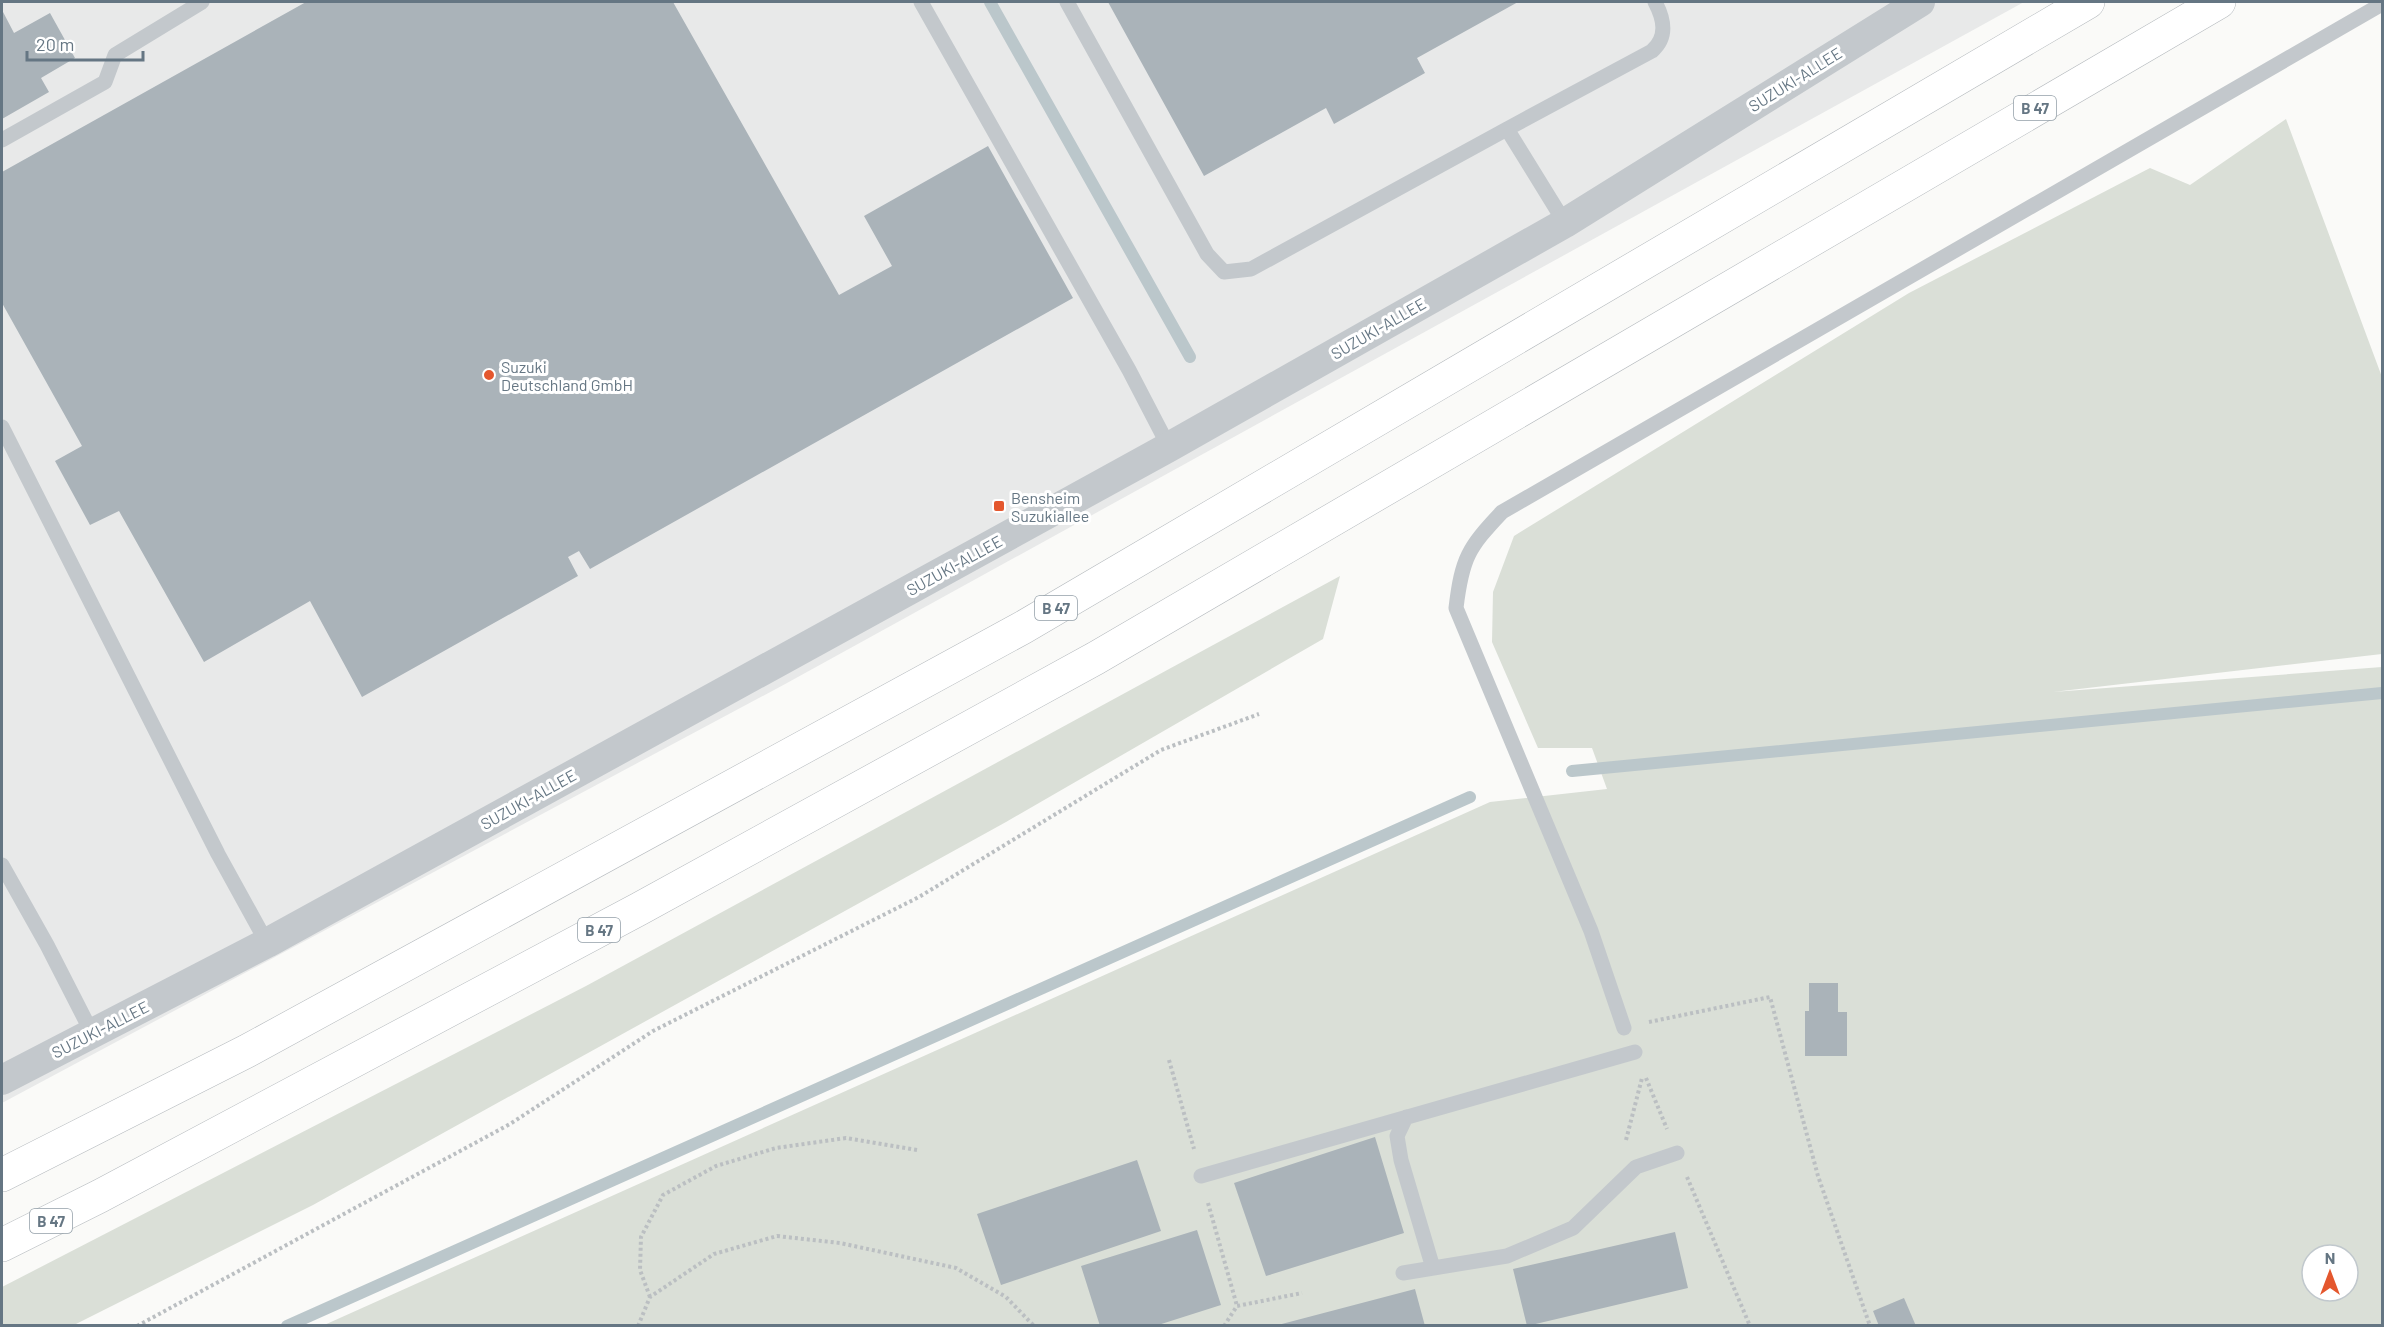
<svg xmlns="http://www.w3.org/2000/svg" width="2384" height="1327" viewBox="0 0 2384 1327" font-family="Barlow,sans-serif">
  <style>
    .built { fill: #e8e9e9 }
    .green { fill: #dadfd7; fill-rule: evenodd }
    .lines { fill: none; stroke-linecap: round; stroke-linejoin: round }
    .stream { stroke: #bbc7cb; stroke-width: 12 }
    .building { fill: #aab3b9 }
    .trunk-casing { stroke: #b4b9bd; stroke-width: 34 }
    .path { stroke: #bbbfc2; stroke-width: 4; stroke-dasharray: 3 3; stroke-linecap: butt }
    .service { stroke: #c3c8cc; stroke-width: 15 }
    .minor { stroke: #c3c8cc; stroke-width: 30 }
    .trunk { stroke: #fff; stroke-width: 33 }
    .poi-dot { fill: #e4572e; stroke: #fff; stroke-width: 2 }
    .labels { text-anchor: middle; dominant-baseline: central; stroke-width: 6; stroke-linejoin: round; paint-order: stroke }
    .shield { fill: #fff; stroke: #939fa8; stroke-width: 1.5 }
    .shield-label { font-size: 15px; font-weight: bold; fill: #657683 }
    .street-label { font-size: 16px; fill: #657683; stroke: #fff }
    .poi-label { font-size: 16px; fill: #657683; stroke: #fff; text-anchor: start }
  </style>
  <rect width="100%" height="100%" fill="#fafaf8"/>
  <!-- built -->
  <path class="built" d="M2 2H2024L787 683 2 1103Z"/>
  <!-- green -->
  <path class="green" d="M2286 119 2382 377V654L2053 692 2382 667V1325L322 1326 1490 802 1607 789 1592 748H1538L1492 642 1493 592 1514 536 1909 293 2150 168 2190 185ZM2312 1255H2348V1291H2312Z
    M1340 576 1323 639 1006 822 313 1205 74 1325H2V1287L586 986Z"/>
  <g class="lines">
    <!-- stream -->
    <path class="stream" d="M990 2 1190 357
      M1572 771 2382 693
      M287 1326 1470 797"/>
  </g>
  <!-- building -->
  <path class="building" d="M306 2H673L839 295 892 266 864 216 988 146 1073 298 590 569 579 551 568 557 578 576 362 697 310 601 204 662 119 511 90 525 55 461 82 446 2 303V172Z
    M1108 2H1518L1417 58 1425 73 1334 124 1326 108 1204 176Z
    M2 10 14 33 50 13 75 58 41 78 49 92 2 119Z
    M1809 983H1838V1012H1847V1056H1805V1011H1809Z
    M1375 1137 1404 1233 1266 1276 1234 1183Z
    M1137 1160 1161 1231 1001 1285 977 1214Z
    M1197 1230 1221 1305 1155 1326H1100L1081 1266Z
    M1675 1232 1688 1288 1527 1326 1513 1269Z
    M1415 1289 1425 1326H1278V1325Z
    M1904 1298 1916 1326H1879L1873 1311Z"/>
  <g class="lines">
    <!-- trunk casing -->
    <g class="trunk-casing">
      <path id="trunk" d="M2 1175 247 1051 1022 628 2088 2
        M2 1245 100 1196 639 909 1096 658 2219 2"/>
    </g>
    <!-- path -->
    <path class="path" d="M1649 1022 1770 997 1818 1176 1870 1326
      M1169 1060 1194 1149
      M1646 1078 1667 1129
      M1626 1140 1642 1078
      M1687 1177 1750 1326
      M1208 1203 1237 1306
      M650 1297 640 1270 641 1237 663 1195 716 1166 776 1148 846 1138 917 1150
      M137 1326 510 1124 653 1031 919 897 1161 750 1259 714
      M638 1326 650 1297 714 1254 777 1236 840 1243 956 1268 1006 1297 1034 1326
      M1224 1326 1237 1306 1302 1293"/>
    <!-- service -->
    <path class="service" d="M921 2 1129 370 1169 447
      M1067 2 1207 254 1224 272 1251 269 1507 129
      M2 140 105 82 115 55 202 2
      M1565 223 1507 129 1652 51C1668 37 1664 19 1655 2
      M2 427 218 854 267 943
      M2 865 47 945 92 1033
      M1624 1028 1591 931 1456 608C1462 558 1468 548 1502 512L2382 4
      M1406 1117 1397 1136 1401 1160 1433 1268
      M1201 1176 1635 1052
      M1403 1273 1507 1256 1573 1228 1636 1167 1677 1153"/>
    <!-- minor -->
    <path class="minor" d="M2 1080 267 943 1169 447 1565 223 1920 2"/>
    <!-- trunk -->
    <use href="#trunk" class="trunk"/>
  </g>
  <!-- markers -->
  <g class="poi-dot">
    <circle cx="489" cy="375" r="6"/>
    <rect x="993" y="500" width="12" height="12" rx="3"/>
  </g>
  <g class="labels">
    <!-- shield labels -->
    <g class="shield">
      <rect x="2014" y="96" width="42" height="24" rx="4.5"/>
      <rect x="1035" y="596" width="42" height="24" rx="4.5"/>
      <rect x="578" y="918" width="42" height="24" rx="4.5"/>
      <rect x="30" y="1209" width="42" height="24" rx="4.5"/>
    </g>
    <g class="shield-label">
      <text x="2035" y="108">B 47</text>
      <text x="1056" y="608">B 47</text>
      <text x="599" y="930">B 47</text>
      <text x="51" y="1221">B 47</text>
    </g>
    <!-- street labels -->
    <g class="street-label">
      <text transform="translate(1795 79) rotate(-32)">SUZUKI-ALLEE</text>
      <text transform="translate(1378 328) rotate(-30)">SUZUKI-ALLEE</text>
      <text transform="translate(954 565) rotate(-29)">SUZUKI-ALLEE</text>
      <text transform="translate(528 799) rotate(-29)">SUZUKI-ALLEE</text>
      <text transform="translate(100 1029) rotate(-27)">SUZUKI-ALLEE</text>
    </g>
    <!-- poi labels -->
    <g class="poi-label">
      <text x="501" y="366">Suzuki<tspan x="501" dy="18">Deutschland GmbH</tspan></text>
      <text x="1011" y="497">Bensheim<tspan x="1011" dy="18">Suzukiallee</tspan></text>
    </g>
  </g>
  <!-- border -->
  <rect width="2384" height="1327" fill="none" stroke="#657683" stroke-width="6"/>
  <!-- north arrow -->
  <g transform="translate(2330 1273)"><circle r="28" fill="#ffffff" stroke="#c1c8cd" stroke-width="1.5"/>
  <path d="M0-4.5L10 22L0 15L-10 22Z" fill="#e4572e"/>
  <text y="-9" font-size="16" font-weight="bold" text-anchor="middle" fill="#657683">N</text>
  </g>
  <!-- scale -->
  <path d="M27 51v9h116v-9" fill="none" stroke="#657683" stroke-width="3"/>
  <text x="36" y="51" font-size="18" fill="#657683" stroke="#ffffff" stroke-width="4.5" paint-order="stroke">20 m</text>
</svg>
